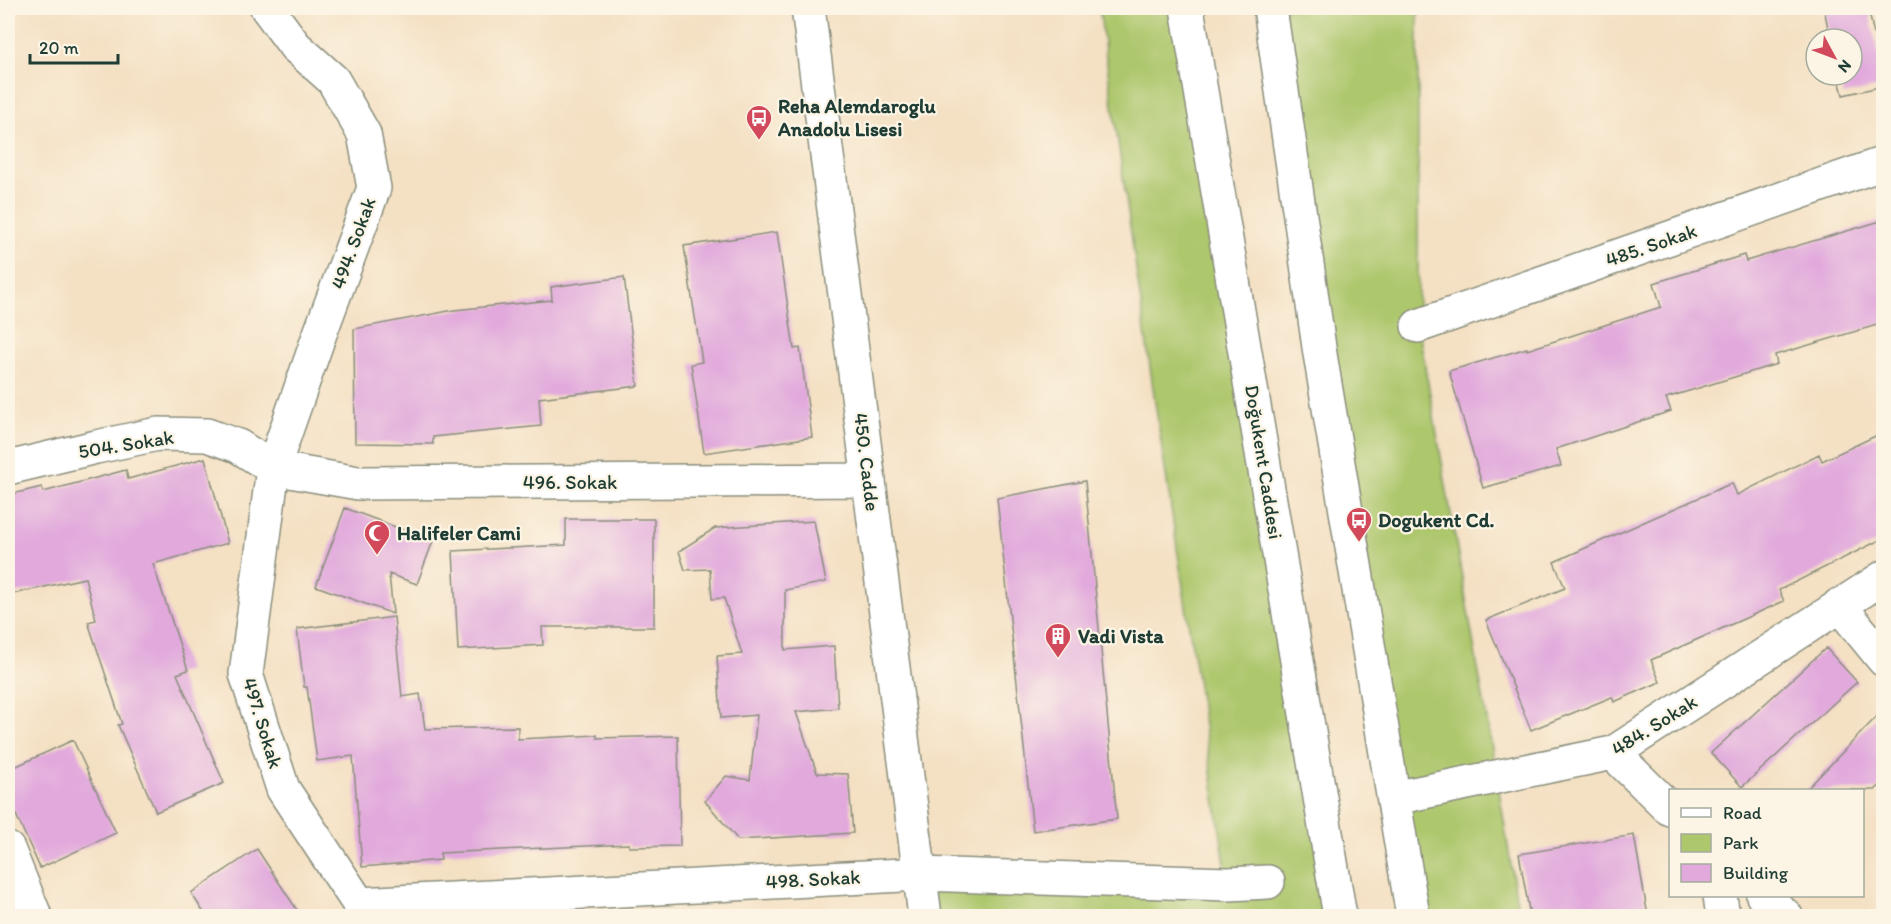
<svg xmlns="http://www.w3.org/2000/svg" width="1891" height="924" viewBox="0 0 1891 924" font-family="Itim,sans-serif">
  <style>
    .green { fill: #adc76d; stroke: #668250; stroke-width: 1.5 }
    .building { fill: #e1a9dc }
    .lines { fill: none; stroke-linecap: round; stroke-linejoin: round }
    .minor-casing { stroke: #8a8e7c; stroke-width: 36 }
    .major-casing { stroke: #8a8e7c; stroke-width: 36 }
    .minor { stroke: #fff; stroke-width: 33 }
    .major { stroke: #fff; stroke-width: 33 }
    .labels { text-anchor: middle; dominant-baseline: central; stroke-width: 4.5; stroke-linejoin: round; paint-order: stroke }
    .poi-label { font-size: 20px; font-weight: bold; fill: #1f3d34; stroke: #fcf5e5; text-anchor: start }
    .street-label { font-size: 20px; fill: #1f3d34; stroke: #fcf5e5 }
  </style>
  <rect width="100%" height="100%" fill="#fcf5e5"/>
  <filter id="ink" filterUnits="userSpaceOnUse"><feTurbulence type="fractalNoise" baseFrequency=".0167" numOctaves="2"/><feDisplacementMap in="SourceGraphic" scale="12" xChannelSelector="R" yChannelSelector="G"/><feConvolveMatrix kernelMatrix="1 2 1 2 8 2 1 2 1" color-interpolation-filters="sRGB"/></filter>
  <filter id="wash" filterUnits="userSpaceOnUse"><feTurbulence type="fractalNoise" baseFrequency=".008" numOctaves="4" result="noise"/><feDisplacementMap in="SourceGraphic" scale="24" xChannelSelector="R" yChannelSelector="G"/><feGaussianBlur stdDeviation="1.35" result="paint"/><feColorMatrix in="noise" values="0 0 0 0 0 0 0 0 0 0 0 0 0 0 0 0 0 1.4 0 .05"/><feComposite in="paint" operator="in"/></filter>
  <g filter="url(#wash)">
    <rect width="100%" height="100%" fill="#f4e0c3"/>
    <!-- green -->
    <path class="green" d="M1099 8H1187L1340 916H925L921 874 1228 884 1156 409Z
      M1270 8H1418V326L1497 777 1519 916H1413Z"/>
    <g id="blocks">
      <!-- building -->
      <path class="building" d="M1824 8H1868L1884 78V86L1843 95 1838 75H1852V39H1830Z
        M1884 220V323L1775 355 1777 364 1666 398 1671 411 1556 449 1561 466 1483 488 1449 371 1527 348V350L1661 307 1654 283 1744 255 1746 261Z
        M777 232 794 349 800 348 812 437 704 453 691 364 702 362 684 246Z
        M624 277 638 386 539 398 541 426 433 437V444L355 443 354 329 454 310 552 300 551 287Z
        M1884 432V538L1779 590 1784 601 1651 660 1660 682 1614 702 1612 697 1531 730 1486 620 1565 588 1554 562 1732 483 1737 495 1819 454 1822 461Z
        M205 458 228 543 153 564 188 670 177 674 224 783 156 812 118 725 122 724 88 622 96 620 85 578 8 595V495L42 487 43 492 126 470 128 479Z
        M1085 481 1117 819 1033 831 997 498Z
        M345 508 433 541 417 584 389 574 393 614 316 586Z
        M566 519H654V627H542L543 645 458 650 453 551 566 545Z
        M814 521 826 582 785 590V650L834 646 838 708 796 712 817 773 848 774 853 833 738 840 705 801 726 776 750 780 757 715 721 718 717 656 742 654 724 598 712 599 710 569 685 570 679 551 715 528Z
        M394 617 402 697 420 694 425 729 518 727V739L597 735V738L678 736 680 846 629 847V844L440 853 441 860 362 867 353 756 317 761 307 687H304L297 629Z
        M1826 648 1857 682 1742 787 1711 753Z
        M1884 709V782L1875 790H1806Z
        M73 740 116 833 40 868 8 797V770Z
        M1634 835 1648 916H1530L1519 854Z
        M257 849 301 916H206L191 893Z"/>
    </g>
  </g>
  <g filter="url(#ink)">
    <use href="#blocks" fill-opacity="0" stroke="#8a8e7c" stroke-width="1.5"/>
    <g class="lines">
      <!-- minor casing -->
      <g class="minor-casing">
        <path id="minor" d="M267 8 295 46 333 80 364 134 374 188 318 339 273 468 246 674 283 789 359 904 370 916
          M808 8 925 916
          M1418 326 1884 163
          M8 468 96 447 158 434 207 435 238 446 273 468 358 483 869 480
          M1839 605 1884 660
          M1613 753 1670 809
          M1394 798 1613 753 1884 577
          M8 849 35 916
          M1720 896 1723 916
          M1763 896 1786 916
          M359 904 921 874 1228 884 1268 882"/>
      </g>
      <!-- major casing -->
      <g class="major-casing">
        <path id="major" d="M1187 8 1340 916
          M1270 8 1320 354 1413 916"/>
      </g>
      <!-- minor -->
      <use href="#minor" class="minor"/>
      <!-- major -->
      <use href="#major" class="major"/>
    </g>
  </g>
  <!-- icons -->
  <defs>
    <g id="bus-pin" transform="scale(1.35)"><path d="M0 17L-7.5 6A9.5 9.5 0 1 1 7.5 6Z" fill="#d1495b" stroke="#fcf5e5"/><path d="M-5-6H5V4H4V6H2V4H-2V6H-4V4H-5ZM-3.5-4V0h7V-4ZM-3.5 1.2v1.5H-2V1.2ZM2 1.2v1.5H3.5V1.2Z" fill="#fff"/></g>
    <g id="mosque-pin" transform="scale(1.35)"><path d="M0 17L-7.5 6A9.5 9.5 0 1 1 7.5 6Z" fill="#d1495b" stroke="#fcf5e5"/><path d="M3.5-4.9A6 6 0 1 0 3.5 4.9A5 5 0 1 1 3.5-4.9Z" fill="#fff"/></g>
    <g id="building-pin" transform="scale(1.35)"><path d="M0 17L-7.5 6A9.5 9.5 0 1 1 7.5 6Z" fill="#d1495b" stroke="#fcf5e5"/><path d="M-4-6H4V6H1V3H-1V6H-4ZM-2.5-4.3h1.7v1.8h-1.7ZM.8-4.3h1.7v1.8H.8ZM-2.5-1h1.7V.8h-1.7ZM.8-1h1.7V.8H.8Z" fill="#fff"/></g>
  </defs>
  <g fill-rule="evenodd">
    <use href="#bus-pin" x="759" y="118"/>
    <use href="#bus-pin" x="1359" y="520"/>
    <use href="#mosque-pin" x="377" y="533"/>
    <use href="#building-pin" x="1058" y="636"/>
  </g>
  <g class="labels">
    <!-- poi labels -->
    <g class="poi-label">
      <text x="778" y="106">Reha Alemdaroglu<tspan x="778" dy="23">Anadolu Lisesi</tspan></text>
      <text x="1378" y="520">Dogukent Cd.</text>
      <text x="397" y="533">Halifeler Cami</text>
      <text x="1078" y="636">Vadi Vista</text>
    </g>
    <!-- street labels -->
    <g class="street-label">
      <text transform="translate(353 243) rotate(-70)">494. Sokak</text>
      <text transform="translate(1651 245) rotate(-19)">485. Sokak</text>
      <text transform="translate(126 444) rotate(-9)">504. Sokak</text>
      <text transform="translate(867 462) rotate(83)">450. Cadde</text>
      <text transform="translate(1264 462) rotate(81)">Doğukent Caddesi</text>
      <text x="570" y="482">496. Sokak</text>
      <text transform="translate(263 723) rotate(73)">497. Sokak</text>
      <text transform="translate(1654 725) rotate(-32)">484. Sokak</text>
      <text transform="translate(813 879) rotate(-3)">498. Sokak</text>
    </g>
  </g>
  <!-- margin -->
  <rect width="1891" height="924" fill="none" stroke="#fcf5e5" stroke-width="30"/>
  <!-- legend -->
  <rect x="1669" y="789" width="195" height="108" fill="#fcf5e5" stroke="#a4ab9e" stroke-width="1.5"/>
  <rect x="1681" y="808" width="30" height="9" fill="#ffffff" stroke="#a4ab9e" stroke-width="1.5"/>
  <text x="1723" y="819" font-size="18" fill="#1f3d34">Road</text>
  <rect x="1681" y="834" width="30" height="18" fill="#adc76d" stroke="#a4ab9e" stroke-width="1.5"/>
  <text x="1723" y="849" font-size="18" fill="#1f3d34">Park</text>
  <rect x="1681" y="864" width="30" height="18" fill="#e1a9dc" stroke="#a4ab9e" stroke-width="1.5"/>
  <text x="1723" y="879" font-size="18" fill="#1f3d34">Building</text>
  <!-- north arrow -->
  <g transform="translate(1834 57) rotate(131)"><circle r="28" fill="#fcf5e5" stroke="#a4ab9e" stroke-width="1.5"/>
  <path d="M0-4.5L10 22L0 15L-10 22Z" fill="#d1495b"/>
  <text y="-9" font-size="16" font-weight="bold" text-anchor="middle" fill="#1f3d34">N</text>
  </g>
  <!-- scale -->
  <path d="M30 54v9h88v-9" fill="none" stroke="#1f3d34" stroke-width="3"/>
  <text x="39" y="54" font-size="18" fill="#1f3d34" stroke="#fcf5e5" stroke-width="4.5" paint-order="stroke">20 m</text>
</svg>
